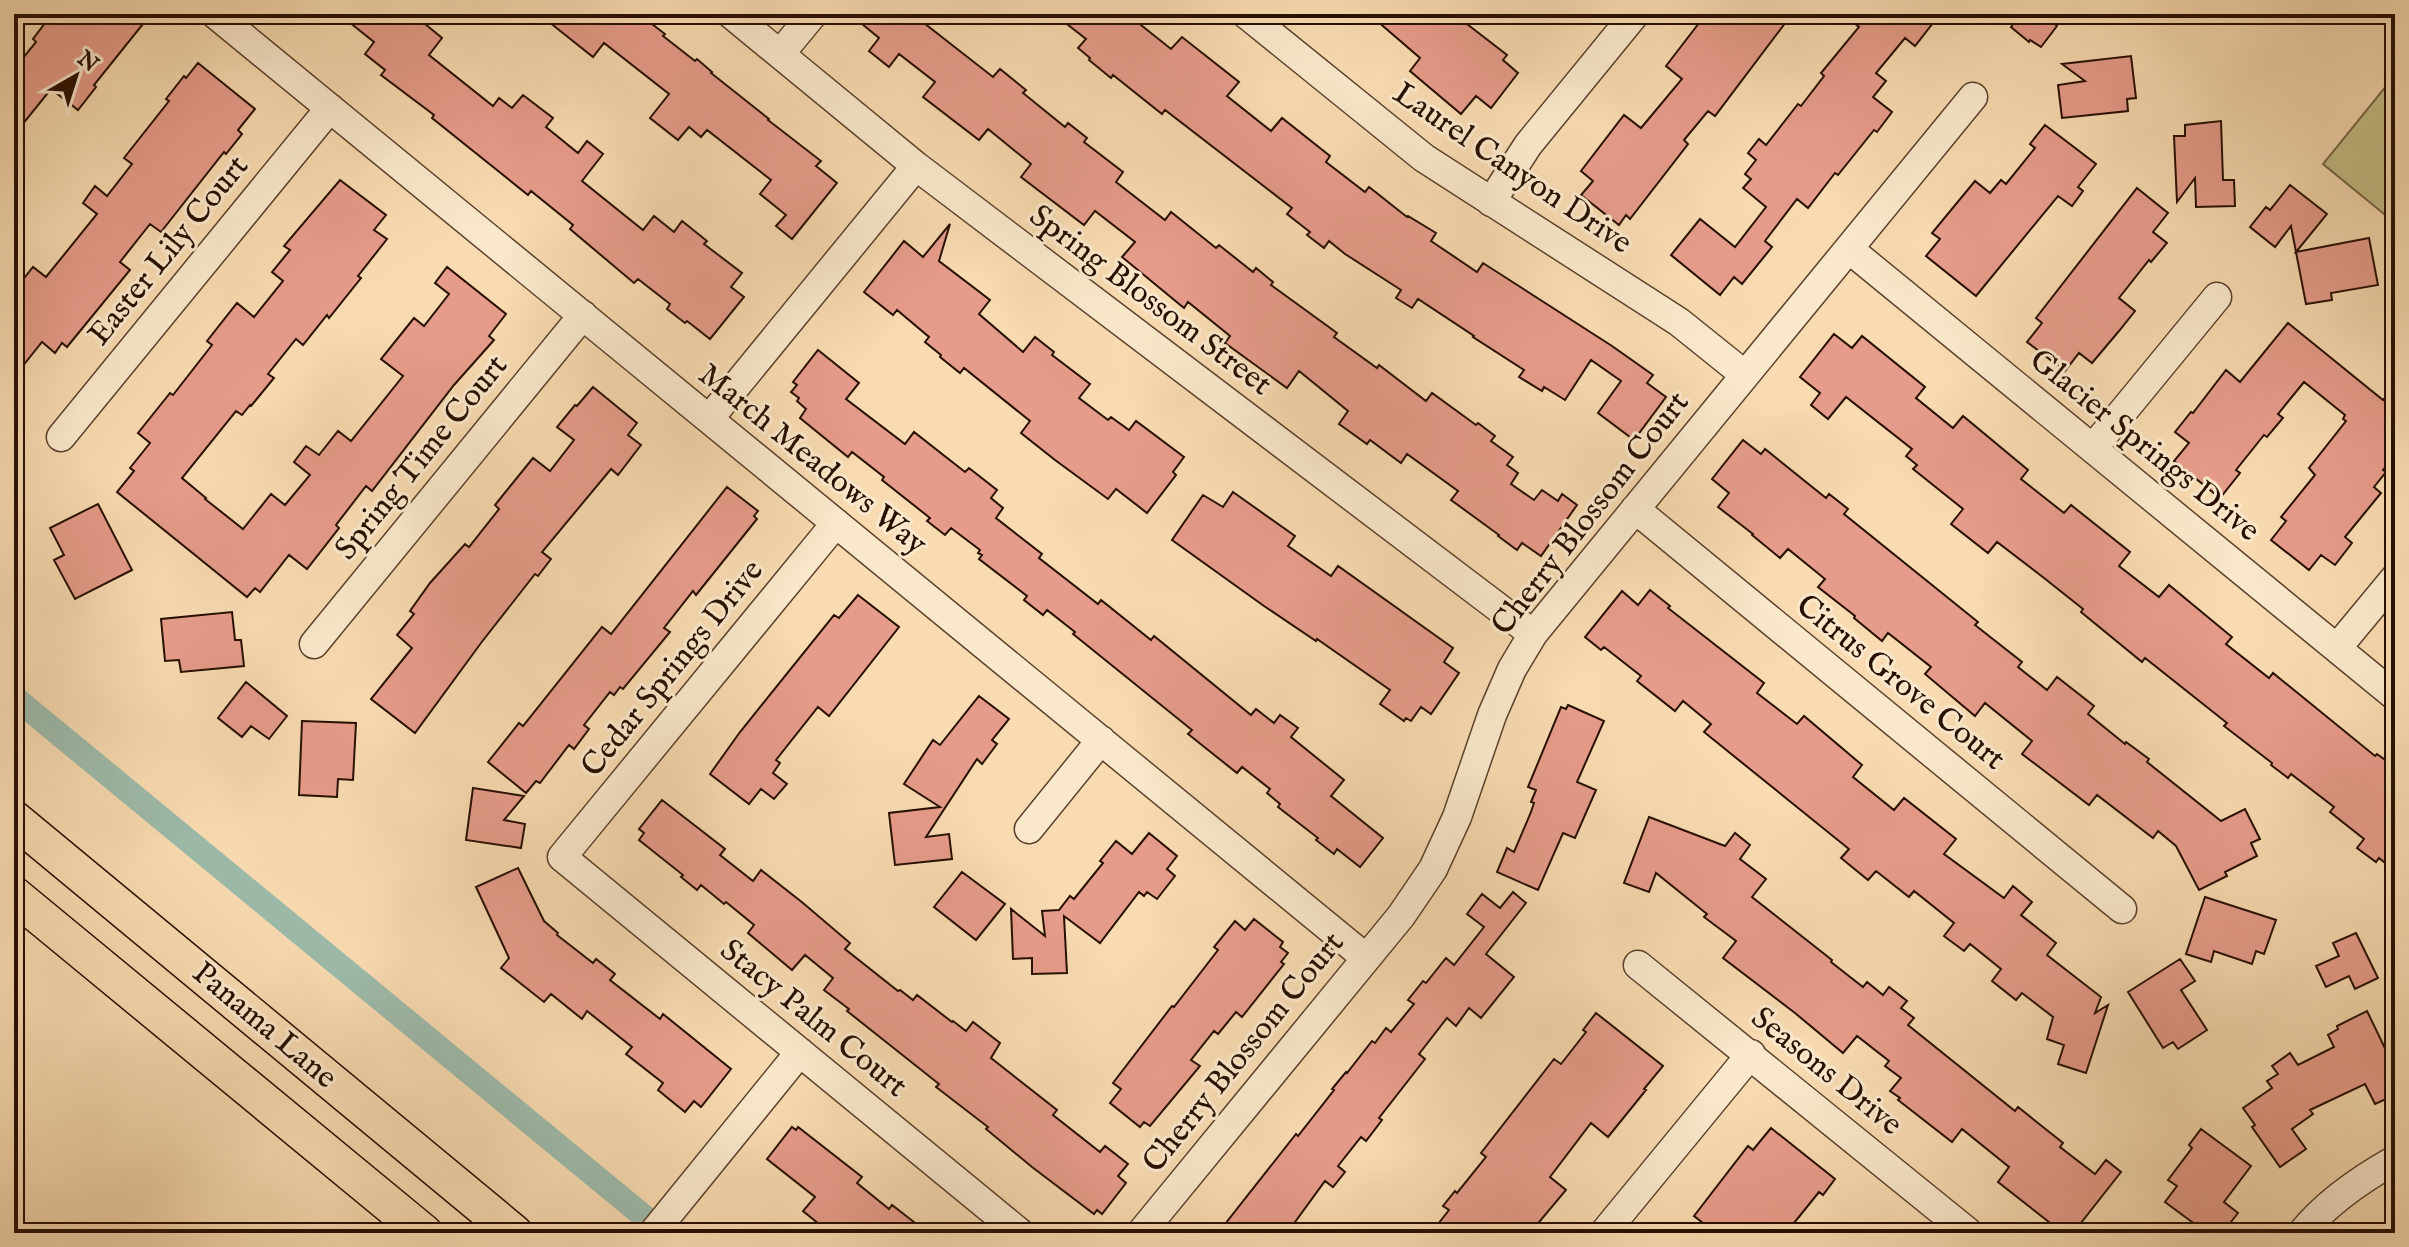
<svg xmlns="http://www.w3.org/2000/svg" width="2409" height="1247" viewBox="0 0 2409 1247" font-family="'IM FELL English',serif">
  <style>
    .green { fill: #c5be87; stroke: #766644; stroke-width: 2 }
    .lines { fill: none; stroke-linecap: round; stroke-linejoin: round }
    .canal { stroke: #9dbbab; stroke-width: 24 }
    .building { fill: #e69c8a; stroke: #270f00; stroke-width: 2 }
    .minor-casing { stroke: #5b422c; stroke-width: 31 }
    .major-casing { stroke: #270f00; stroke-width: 39 }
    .minor { stroke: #fae8cc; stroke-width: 28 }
    .major { stroke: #f8dbb1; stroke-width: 36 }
    .labels { text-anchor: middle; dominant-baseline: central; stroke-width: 6; stroke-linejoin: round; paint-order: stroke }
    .street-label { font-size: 32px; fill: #270f00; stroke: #fae8cc }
  </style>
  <rect width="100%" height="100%" fill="#f8dbb1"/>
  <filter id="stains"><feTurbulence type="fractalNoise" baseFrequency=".0025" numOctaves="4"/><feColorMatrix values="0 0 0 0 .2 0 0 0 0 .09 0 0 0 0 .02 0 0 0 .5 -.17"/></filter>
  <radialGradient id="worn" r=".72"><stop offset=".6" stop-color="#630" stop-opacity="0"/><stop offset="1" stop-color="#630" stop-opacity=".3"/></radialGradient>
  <!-- green -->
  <path class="green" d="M2395 75V223L2323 164Z"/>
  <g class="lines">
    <!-- canal -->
    <path class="canal" d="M14 697 664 1233"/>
  </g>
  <!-- building -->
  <path class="building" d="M52 14H151L94 85 96 87 78 110 51 89 14 135V69L36 42 33 39Z
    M339 14H413L442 38 429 55 493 106 499 98 512 108 523 95 553 118 546 127 578 153 587 141 603 154 582 181 643 230 654 216 674 232 682 221 707 241 704 244 742 273 731 287 744 297 710 339 687 321 685 323 667 309 670 304 638 279 634 283 570 229 573 225 531 191 528 195 432 118 434 115 381 75 385 70 365 54 374 42Z
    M539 14H639L665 34 663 36 695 61 697 59 712 72 711 73 769 119 768 120 821 161 816 166 837 183 792 239 776 226 786 215 760 194 771 180 707 130 701 137 689 127 678 140 650 118 669 94 604 43 593 57Z
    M850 14H931L924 23 993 77 1000 69 1026 90 1023 93 1065 127 1068 123 1087 138 1084 142 1123 172 1116 182 1165 220 1171 212 1216 248 1219 245 1253 272 1256 268 1273 282 1271 285 1337 333 1334 337 1377 368 1379 365 1426 401 1432 393 1476 425 1478 423 1495 436 1491 441 1513 457 1507 465 1518 473 1511 484 1534 500 1542 490 1558 501 1562 494 1577 505 1541 556 1522 543 1517 550 1498 536 1499 535 1451 500 1458 491 1407 454 1401 463 1370 440 1367 444 1339 424 1348 411 1299 371 1287 388 1225 343 1230 336 1188 302 1184 308 1122 257 1135 242 1095 211 1084 225 1021 177 1031 164 988 129 979 140 923 97 935 82 899 54 889 67 869 51 879 38Z
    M1054 14H1149L1141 25 1171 49 1182 37 1239 82 1227 96 1271 131 1282 118 1330 156 1326 162 1365 192 1369 187 1407 217 1408 216 1436 233 1431 241 1477 272 1483 263 1612 346 1653 375 1647 383 1666 397 1634 440 1598 413 1621 381 1591 360 1565 400 1544 387 1542 391 1519 377 1524 370 1473 337 1474 336 1418 299 1412 308 1396 298 1401 290 1345 254 1329 241 1324 248 1307 235 1310 232 1287 214 1292 208 1165 110 1162 114 1113 75 1111 78 1089 60 1090 58 1078 48 1086 39Z
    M1369 14H1454L1507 55 1503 60 1518 73 1491 108 1476 96 1461 114 1410 71 1420 58Z
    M1706 14H1792L1715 116 1708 111 1684 140 1688 144 1630 219 1626 215 1619 225 1581 195 1593 181 1581 171 1624 115 1641 128 1682 79 1666 66Z
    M1843 14H1940L1915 46 1905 38 1876 73 1886 81 1873 97 1892 112 1877 132 1874 130 1838 175 1835 173 1808 208 1797 199 1765 241 1772 247 1742 284 1734 277 1720 295 1671 255 1700 219 1735 247 1766 207 1743 188 1751 179 1745 174 1756 160 1748 153 1759 139 1766 145 1798 104 1801 106 1824 76 1821 73 1859 27Z
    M2021 14H2043L2057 26 2041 47 2030 40 2029 42 2011 27Z
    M2131 56 2136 98 2127 99 2128 111 2062 118 2058 85 2085 81 2062 64Z
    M198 63 255 109 238 130 242 134 226 154 224 152 161 232 150 224 120 262 130 270 67 347 62 343 55 353 42 342 14 377V291L33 267 46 277 97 214 83 203 95 186 107 196 132 164 124 158 169 101 166 99 184 76 186 78Z
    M2221 121 2223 180H2234L2235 206 2196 207 2195 178 2177 202 2174 136H2185V125Z
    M2045 125 2096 164 2078 187 2083 191 2072 206 2058 196 1976 296 1926 256 1940 239 1932 233 1975 181 1990 193 2001 180 2006 184 2035 148 2030 144Z
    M340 180 386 215 374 230 387 239 358 276 361 278 329 318 327 315 303 345 296 339 268 374 274 378 251 406 250 405 242 415 236 411 182 478 206 498 205 499 243 529 271 494 285 505 310 475 294 462 306 446 319 455 338 431 351 441 403 376 381 359 414 318 424 326 449 294 435 283 447 267 506 314 489 336 494 340 454 385 372 491 366 486 336 525 339 528 307 569 289 555 260 592 255 588 247 597 117 492 134 471 130 468 150 443 138 433 170 393 173 395 212 345 207 341 237 303 254 317 283 281 272 272 290 250 284 246Z
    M2290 185 2327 214 2296 252 2369 238 2378 285 2331 293 2332 300 2306 304 2291 226 2275 247 2250 227 2266 207 2270 210Z
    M2137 188 2168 213 2153 232 2167 243 2151 262 2149 260 2119 298 2135 311 2119 331 2092 363 2079 353 2065 371 2027 342 2042 323 2036 318Z
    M950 224 939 261 990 300 979 314 1023 352 1035 337 1054 352 1052 355 1090 384 1079 398 1108 420 1111 417 1129 430 1136 421 1184 457 1173 472 1176 475 1147 513 1116 489 1108 499 1055 460 1021 433 1030 421 964 368 960 373 940 357 941 355 925 342 929 337 897 310 893 315 864 292 904 241 923 257Z
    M2288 323 2383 400 2395 385V455L2383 470 2386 472 2374 487 2381 493 2345 537 2352 543 2335 565 2321 555 2309 570 2271 540 2286 521 2281 517 2315 475 2309 468 2346 421 2343 419 2345 415 2304 382 2278 414 2283 418 2267 437 2264 435 2236 470 2240 473 2220 498 2174 461 2189 443 2175 432 2191 412 2193 413 2226 370 2240 382Z
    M1834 334 1852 348 1862 336 1925 387 1916 398 1953 428 1963 416 2028 470 2021 479 2064 513 2071 505 2130 552 2119 566 2159 597 2169 585 2232 637 2226 644 2269 678 2273 673 2375 756 2377 754 2395 767V871L2379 858 2376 862 2357 848 2364 839 2330 812 2334 807 2291 774 2288 778 2271 765 2272 763 2224 726 2227 723 2145 658 2142 662 2081 612 2083 609 2044 578 1997 542 1988 553 1951 524 1963 509 1913 469 1917 465 1906 456 1912 449 1846 397 1828 419 1811 405 1820 393 1800 377Z
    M818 350 859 383 846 399 905 444 914 432 965 472 969 468 997 490 991 498 1003 508 996 518 1042 554 1039 558 1098 604 1101 600 1151 640 1154 636 1251 715 1256 709 1274 723 1280 715 1298 728 1291 737 1344 780 1331 796 1383 838 1360 867 1337 849 1334 854 1316 840 1318 838 1278 807 1280 804 1267 793 1270 789 1242 767 1237 773 1188 734 1192 730 1073 634 1075 632 1047 610 1043 615 1024 600 1027 596 979 559 982 555 978 553 980 550 951 528 945 535 927 521 930 518 882 480 884 477 852 452 848 457 800 418 806 409 797 401 799 398 791 392 797 385 793 382Z
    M593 387 637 423 628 435 641 445 618 475 611 469 542 552 551 559 538 576 535 574 481 643 415 733 371 699 412 648 397 635 414 614 410 611 430 583 465 544 469 547 499 509 495 505 533 458 550 471 574 440 557 427 575 405 577 406Z
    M1743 440 1761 454 1765 449 1826 498 1829 494 1848 509 1844 514 1978 622 1975 625 2022 662 2018 667 2047 690 2057 677 2094 706 2088 714 2125 744 2126 742 2149 759 2147 762 2221 821 2245 809 2260 839 2251 843 2257 856 2225 872 2227 876 2199 890 2176 846 2158 831 2153 838 2097 795 2089 805 2022 754 2032 741 1985 703 1975 716 1925 674 1931 667 1888 633 1882 641 1854 618 1855 616 1818 587 1825 579 1788 549 1780 558 1752 535 1753 534 1718 507 1729 493 1712 479Z
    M727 487 758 511 754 516 757 519 696 595 693 591 664 628 670 632 623 689 620 687 614 695 610 692 584 725 589 729 574 749 569 745 540 783 536 781 526 793 488 762 519 723 523 726 602 627 611 634Z
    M1233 492 1295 536 1288 546 1331 576 1338 566 1453 648 1444 662 1459 673 1431 714 1421 707 1411 721 1406 718 1404 721 1380 704 1390 690 1317 639 1316 641 1264 606 1172 540 1203 495 1223 507Z
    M98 504 132 570 75 599 54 560 64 555 50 528Z
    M1650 590 1670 606 1668 608 1764 683 1757 693 1797 724 1804 716 1862 765 1853 777 1894 810 1904 798 1956 839 1944 854 2004 898 2013 886 2032 902 2021 915 2056 943 2047 955 2101 997 2095 1013 2108 1005 2086 1073 2058 1064 2064 1045 2047 1039 2053 1017 2022 993 2016 1000 1992 981 2001 969 1970 944 1964 951 1944 936 1954 923 1914 891 1909 897 1876 871 1868 880 1841 858 1849 849 1704 732 1711 724 1683 701 1675 711 1637 681 1641 676 1604 647 1601 650 1585 637 1622 591 1638 605Z
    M858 595 899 627 829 716 818 707 776 760 780 763 773 773 787 784 774 799 761 789 749 804 710 774 740 732 834 615 839 618Z
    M232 612 235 640H241L244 666 181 672 179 660 165 661 161 619Z
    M246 682 287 716 269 739 251 726 242 737 218 718Z
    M979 696 1009 719 992 740 997 744 982 764 977 759 926 837 949 834 952 859 895 865 889 813 940 807 904 784 933 740 940 745Z
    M1568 705 1604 721 1577 782 1596 790 1575 838 1563 833 1538 890 1497 872 1507 848 1514 852 1531 812 1534 803 1531 802 1536 790 1528 787 1561 707 1566 709Z
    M302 721 356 723 353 780 338 779 337 797 299 795Z
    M473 788 524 796 504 820 525 824 521 848 466 840Z
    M662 800 725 849 720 855 753 881 761 870 803 903 850 943 845 949 898 991 900 990 913 1000 917 995 952 1022 953 1021 966 1031 973 1022 1000 1043 991 1058 1057 1110 1053 1115 1100 1152 1105 1146 1128 1164 1118 1176 1126 1183 1102 1214 1097 1210 1094 1214 1032 1167 986 1129 988 1127 936 1087 939 1084 847 1011 849 1009 824 990 833 978 805 955 792 970 748 933 754 925 726 902 724 904 701 885 697 890 681 877 683 875 639 840 644 833 639 829Z
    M1649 817 1725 846 1735 833 1750 845 1740 859 1766 879 1752 897 1832 960 1831 962 1863 987 1867 982 1883 995 1889 987 1907 1001 1901 1008 1914 1018 1908 1025 2015 1111 2018 1107 2063 1143 2060 1147 2095 1174 2106 1160 2121 1172 2073 1233H2063L1998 1182 2009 1167 1962 1129 1952 1142 1898 1100 1900 1098 1890 1091 1901 1078 1885 1066 1889 1061 1857 1036 1843 1053 1795 1013 1723 958 1736 941 1704 917 1707 914 1656 873 1649 892 1624 883Z
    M1149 833 1177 856 1167 869 1175 876 1157 899 1147 892 1144 896 1139 892 1100 943 1064 916 1067 973 1032 974V958L1013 959 1011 909 1045 936 1042 911 1059 910 1070 896 1074 899 1103 863 1100 861 1116 841 1132 854Z
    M518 868 544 921 558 933 557 935 593 963 596 959 615 974 610 980 660 1019 663 1014 731 1069 701 1107 694 1101 685 1112 658 1090 663 1083 626 1054 632 1047 587 1011 582 1019 551 994 544 1002 501 968 509 958 476 887Z
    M962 872 1005 904 976 940 934 907Z
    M1513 892 1526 903 1486 954 1514 977 1481 1018 1469 1008 1456 1026 1447 1018 1419 1054 1425 1059 1379 1118 1382 1120 1366 1141 1361 1137 1338 1166 1345 1172 1333 1187 1325 1181 1287 1233H1218L1296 1134 1298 1136 1334 1090 1332 1089 1346 1072 1347 1073 1372 1041 1375 1043 1386 1028 1391 1032 1414 1004 1408 1000 1423 981 1426 983 1446 958 1454 965 1484 927 1467 914 1482 894 1500 908Z
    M2205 897 2276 920 2264 954 2256 951 2252 964 2214 951 2211 962 2186 954Z
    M1254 919 1283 942 1280 947 1288 953 1281 962 1284 964 1242 1017 1236 1012 1218 1034 1214 1031 1191 1060 1200 1066 1150 1126 1144 1122 1140 1127 1110 1103 1121 1089 1113 1083 1172 1006 1174 1007 1218 950 1214 947 1235 921 1245 930Z
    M2356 933 2378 978 2355 989 2349 976 2326 987 2316 966 2339 956 2333 943Z
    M2180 959 2195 981 2181 990 2207 1030 2178 1049 2173 1042 2163 1048 2128 992Z
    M2367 1011 2395 1069V1095L2375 1104 2365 1084 2310 1110 2313 1114 2292 1129 2306 1149 2280 1167 2252 1127 2255 1125 2243 1108 2272 1088 2267 1081 2278 1074 2272 1066 2290 1053 2298 1065 2334 1047 2328 1035 2338 1029 2337 1026Z
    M1596 1013 1663 1066 1644 1089 1646 1090 1608 1137 1591 1123 1550 1177 1566 1190 1530 1233H1431L1449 1210 1443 1206 1455 1191 1457 1193 1486 1157 1481 1153 1554 1059 1561 1064 1586 1032 1583 1030Z
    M792 1127 796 1130 798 1127 862 1177 857 1183 889 1209 892 1205 928 1233H830L803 1211 815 1197 767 1159Z
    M1771 1128 1835 1179 1823 1195 1819 1192 1786 1233H1716L1694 1216 1748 1146 1753 1150Z
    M2201 1129 2251 1166 2224 1202 2238 1213 2231 1222 2244 1233H2207L2165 1202 2177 1186 2168 1180 2192 1148 2189 1145Z"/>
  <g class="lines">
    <!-- minor casing -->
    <g class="minor-casing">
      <path id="minor" d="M215 14 1366 958
        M731 14 916 166 1533 634
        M1246 14 1424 158 1679 322 1745 375
        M780 54 813 14
        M1491 202 1528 145 1635 14
        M1849 249 2395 696
        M709 419 916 166
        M61 437 330 108
        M2093 448 2217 297
        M1635 509 2122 909
        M836 523 562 857 1020 1233
        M314 644 583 315
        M2337 648 2395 578
        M1029 829 1101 740
        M1638 965 1969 1233
        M653 1233 800 1052
        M1141 1233 1401 916 1433 869 1457 817 1492 715 1512 669 1533 634 1973 97
        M1604 1233 1751 1054
        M2302 1233C2327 1202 2361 1179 2395 1160"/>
    </g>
    <!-- major casing -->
    <g class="major-casing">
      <path id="major" d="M14 819 514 1233
        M14 895 424 1233"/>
    </g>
    <!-- minor -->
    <use href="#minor" class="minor"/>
    <!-- major -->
    <use href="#major" class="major"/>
  </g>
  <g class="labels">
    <!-- street labels -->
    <g class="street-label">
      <text transform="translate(1512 169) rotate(34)">Laurel Canyon Drive</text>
      <text transform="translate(169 251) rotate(-51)">Easter Lily Court</text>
      <text transform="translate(1150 301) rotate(37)">Spring Blossom Street</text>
      <text transform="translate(2144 446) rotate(39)">Glacier Springs Drive</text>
      <text transform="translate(422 458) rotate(-51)">Spring Time Court</text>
      <text transform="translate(812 460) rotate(39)">March Meadows Way</text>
      <text transform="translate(1591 514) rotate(-52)">Cherry Blossom Court</text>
      <text transform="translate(673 669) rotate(-51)">Cedar Springs Drive</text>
      <text transform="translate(1900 683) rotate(39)">Citrus Grove Court</text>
      <text transform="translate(813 1019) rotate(39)">Stacy Palm Court</text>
      <text transform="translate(264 1026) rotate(40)">Panama Lane</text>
      <text transform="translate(1244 1053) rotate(-51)">Cherry Blossom Court</text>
      <text transform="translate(1826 1072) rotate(39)">Seasons Drive</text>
    </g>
  </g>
  <!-- margin -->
  <rect width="2409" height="1247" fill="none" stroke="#f8dbb1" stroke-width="48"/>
  <rect x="16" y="16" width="2377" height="1215" fill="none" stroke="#270f00" stroke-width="4"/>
  <rect x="24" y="24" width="2361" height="1199" fill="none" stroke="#270f00" stroke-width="2"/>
  <!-- north arrow -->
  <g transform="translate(76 76) rotate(39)" stroke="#fae8cc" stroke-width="6" paint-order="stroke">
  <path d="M0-6L14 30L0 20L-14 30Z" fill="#270f00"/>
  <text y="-12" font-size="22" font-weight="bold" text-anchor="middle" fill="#270f00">N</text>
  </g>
  <rect width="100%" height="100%" filter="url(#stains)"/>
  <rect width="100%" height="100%" fill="url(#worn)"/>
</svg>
